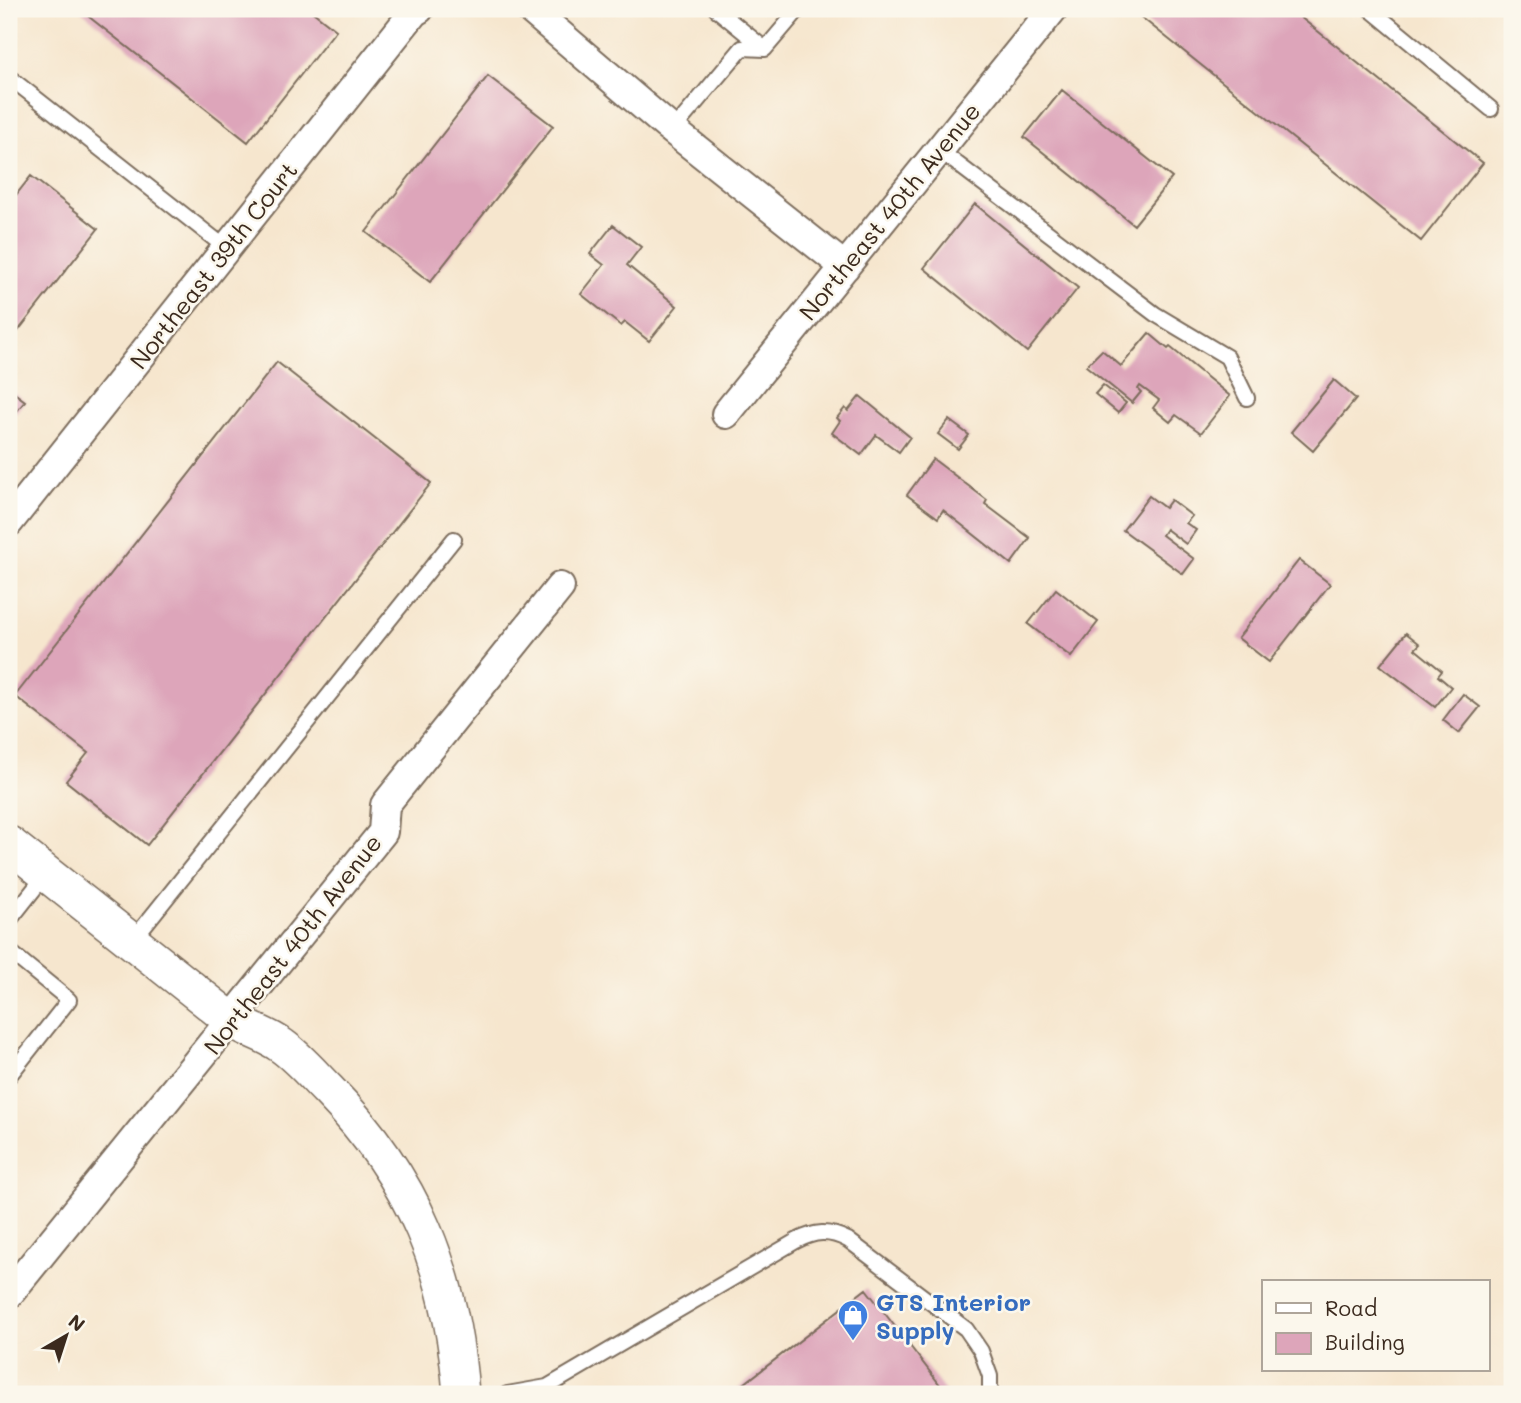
<svg xmlns="http://www.w3.org/2000/svg" width="1521" height="1403" viewBox="0 0 1521 1403" font-family="Mali,sans-serif">
  <style>
    .building { fill: #dda5ba }
    .lines { fill: none; stroke-linecap: round; stroke-linejoin: round }
    .service-casing { stroke: #7c6c5c; stroke-width: 18 }
    .minor-casing { stroke: #7c6c5c; stroke-width: 32 }
    .tertiary-casing { stroke: #7c6c5c; stroke-width: 38 }
    .service { stroke: #fff; stroke-width: 14 }
    .minor { stroke: #fff; stroke-width: 28 }
    .tertiary { stroke: #fff; stroke-width: 35 }
    .labels { text-anchor: middle; dominant-baseline: central; stroke-width: 5; stroke-linejoin: round; paint-order: stroke }
    .street-label { font-size: 24px; fill: #3b2a1e; stroke: #fbf7ec }
    .shop-label { font-size: 24px; font-weight: bold; fill: #366cbe; stroke: #fbf7ec; text-anchor: start }
  </style>
  <rect width="100%" height="100%" fill="#fbf7ec"/>
  <filter id="ink" filterUnits="userSpaceOnUse"><feTurbulence type="fractalNoise" baseFrequency=".0143" numOctaves="2"/><feDisplacementMap in="SourceGraphic" scale="14" xChannelSelector="R" yChannelSelector="G"/><feConvolveMatrix kernelMatrix="1 2 1 2 8 2 1 2 1" color-interpolation-filters="sRGB"/></filter>
  <filter id="wash" filterUnits="userSpaceOnUse"><feTurbulence type="fractalNoise" baseFrequency=".00686" numOctaves="4" result="noise"/><feDisplacementMap in="SourceGraphic" scale="28" xChannelSelector="R" yChannelSelector="G"/><feGaussianBlur stdDeviation="1.57" result="paint"/><feColorMatrix in="noise" values="0 0 0 0 0 0 0 0 0 0 0 0 0 0 0 0 0 1.4 0 .05"/><feComposite in="paint" operator="in"/></filter>
  <g filter="url(#wash)">
    <rect width="100%" height="100%" fill="#f6e6ce"/>
    <g id="blocks">
      <!-- building -->
      <path class="building" d="M79 9H309L336 30 248 142Z
        M1131 9H1290L1483 163 1421 241Z
        M488 76 553 126 430 282 366 232Z
        M1062 90 1172 178 1134 225 1024 137Z
        M31 176 98 229 11 340 9 338V204Z
        M975 204 1078 288 1027 352 924 268Z
        M613 225 641 247 627 265 677 306 649 341 625 322 621 326 581 294 604 265 590 254Z
        M1149 333 1168 349 1170 347 1230 396 1201 433 1176 415 1170 422 1153 408 1159 400 1140 386 1138 389 1141 392 1132 403 1086 366 1102 350 1121 366Z
        M277 362 431 483 147 845 66 781 88 753 15 696Z
        M1334 380 1356 399 1313 451 1291 432Z
        M1103 385 1126 403 1118 413 1095 394Z
        M9 389 25 401 9 421Z
        M860 396 910 437 899 452 876 435 861 455 832 433 840 421 837 418 845 408 848 411Z
        M949 420 969 435 958 449 938 434Z
        M933 459 987 500 985 504 1030 538 1011 564 943 510 938 518 907 495Z
        M1149 496 1165 508 1171 500 1192 516 1186 523 1196 530 1186 544 1166 529 1162 535 1194 559 1183 574 1123 530Z
        M1299 560 1330 584 1269 662 1238 638Z
        M1056 589 1098 622 1071 657 1028 624Z
        M1406 633 1420 644 1415 649 1442 671 1438 676 1451 687 1435 707 1380 665Z
        M1463 694 1480 707 1459 733 1443 720Z
        M866 1289 947 1394H731Z"/>
    </g>
  </g>
  <g filter="url(#ink)">
    <use href="#blocks" fill-opacity="0" stroke="#7c6c5c" stroke-width="2"/>
    <g class="lines">
      <!-- service casing -->
      <g class="service-casing">
        <path id="service" d="M716 9 765 49
          M1370 9 1491 109
          M9 77 226 248
          M673 130 742 48 765 49 799 9
          M939 150 1155 314 1227 357 1247 398
          M9 921 46 874
          M132 941 454 539
          M9 951 69 1000 9 1076
          M507 1394 547 1387 796 1241C815 1231 829 1230 848 1240L966 1329 981 1351 990 1376V1394"/>
      </g>
      <!-- minor casing -->
      <g class="minor-casing">
        <path id="minor" d="M530 9 666 125 845 267
          M726 414 1053 9
          M9 522 414 12 419 9
          M9 1294 383 832 385 805 560 587"/>
      </g>
      <!-- tertiary casing -->
      <g class="tertiary-casing">
        <path id="tertiary" d="M9 844C81 901 153 959 226 1016 243 1029 265 1033 282 1046 299 1058 313 1075 328 1090 414 1178 452 1273 461 1394"/>
      </g>
      <!-- service -->
      <use href="#service" class="service"/>
      <!-- minor -->
      <use href="#minor" class="minor"/>
      <!-- tertiary -->
      <use href="#tertiary" class="tertiary"/>
    </g>
  </g>
  <!-- icons -->
  <defs>
    <g id="shop-pin" transform="scale(1.575)"><path d="M0 17L-7.5 6A9.5 9.5 0 1 1 7.5 6Z" fill="#3f7fe0" stroke="#fbf7ec"/><path d="M-5-2.5h2.3a2.7 3.5 0 0 1 5.4 0H5L5.5 6h-11ZM-1.5-2.5h3a1.5 2.3 0 0 0-3 0Z" fill="#fff"/></g>
  </defs>
  <g fill-rule="evenodd">
    <use href="#shop-pin" x="853" y="1315"/>
  </g>
  <g class="labels">
    <!-- street labels -->
    <g class="street-label">
      <text transform="translate(889 211) rotate(-51)">Northeast 40th Avenue</text>
      <text transform="translate(213 265) rotate(-52)">Northeast 39th Court</text>
      <text transform="translate(292 944) rotate(-52)">Northeast 40th Avenue</text>
    </g>
    <!-- shop labels -->
    <g class="shop-label">
      <text x="876" y="1301">GTS Interior<tspan x="876" dy="28">Supply</tspan></text>
    </g>
  </g>
  <!-- margin -->
  <rect width="1521" height="1403" fill="none" stroke="#fbf7ec" stroke-width="35"/>
  <!-- legend -->
  <rect x="1262" y="1280" width="228" height="91" fill="#fbf7ec" stroke="#aea59a" stroke-width="2"/>
  <rect x="1276" y="1303" width="35" height="10" fill="#ffffff" stroke="#aea59a" stroke-width="2"/>
  <text x="1325" y="1316" font-size="21" fill="#3b2a1e">Road</text>
  <rect x="1276" y="1333" width="35" height="21" fill="#dda5ba" stroke="#aea59a" stroke-width="2"/>
  <text x="1325" y="1350" font-size="21" fill="#3b2a1e">Building</text>
  <!-- north arrow -->
  <g transform="translate(66 1336) rotate(39)" stroke="#fbf7ec" stroke-width="5" paint-order="stroke">
  <path d="M0-5L12 26L0 18L-12 26Z" fill="#3b2a1e"/>
  <text y="-10" font-size="19" font-weight="bold" text-anchor="middle" fill="#3b2a1e">N</text>
  </g>
</svg>
